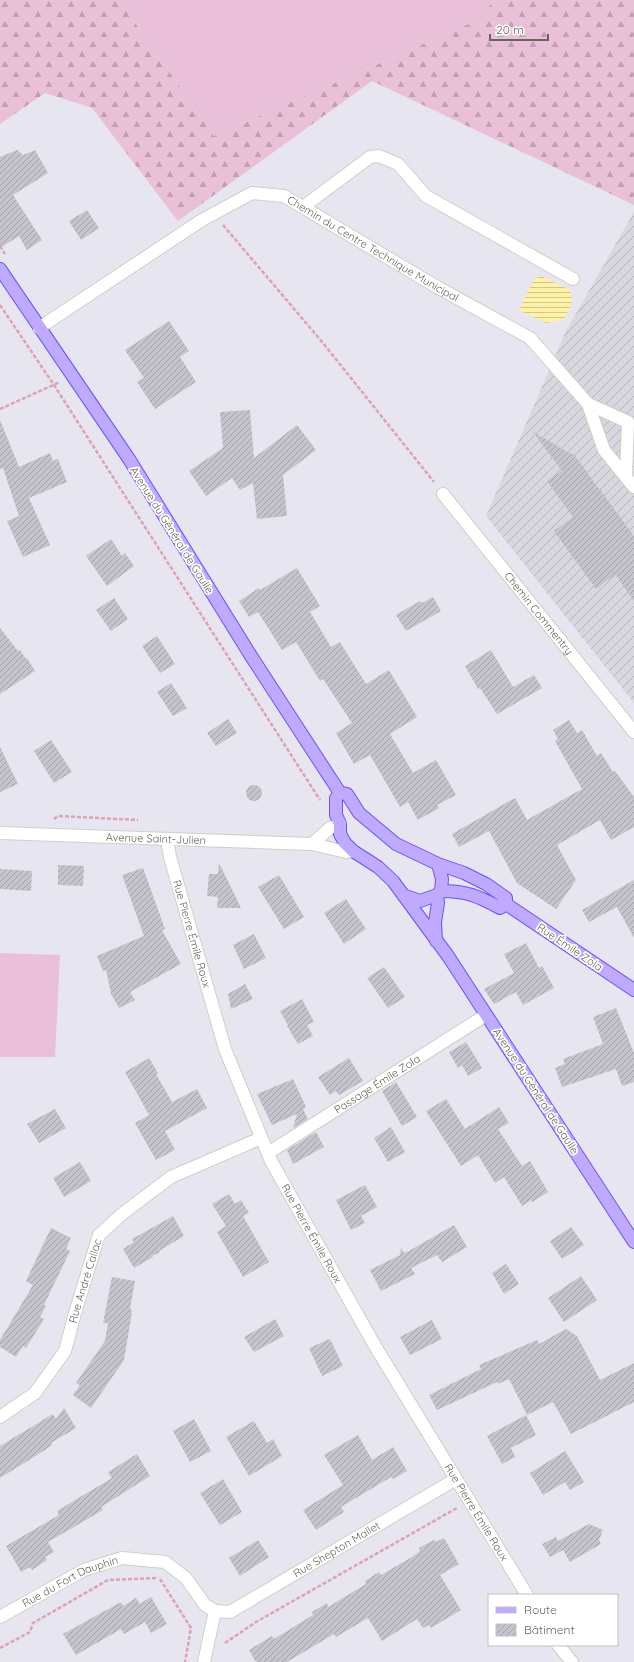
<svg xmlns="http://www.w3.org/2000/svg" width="634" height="1662" viewBox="0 0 634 1662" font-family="Quicksand,sans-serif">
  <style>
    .industrial { fill: url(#industrial-furrows) }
    .grass { fill: #e9c0d8 }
    .forest { fill: url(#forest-firs) }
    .water { fill: url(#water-rules) }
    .building { fill: url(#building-hatch) }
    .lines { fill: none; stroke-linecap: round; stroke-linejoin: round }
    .minor-casing { stroke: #d0d0c8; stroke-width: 14 }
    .major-casing { stroke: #6853fb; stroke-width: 14 }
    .path { stroke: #dca2b5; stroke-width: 2.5; stroke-dasharray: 4 2; stroke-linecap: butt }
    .minor { stroke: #fff; stroke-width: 12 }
    .major { stroke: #bfaaff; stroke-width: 12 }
    .labels { text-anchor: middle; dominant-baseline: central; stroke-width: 3.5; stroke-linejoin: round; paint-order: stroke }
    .street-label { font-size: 11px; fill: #66665c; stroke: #fff }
  </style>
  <defs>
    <pattern id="industrial-furrows" width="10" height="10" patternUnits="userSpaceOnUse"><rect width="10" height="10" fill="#d8d7df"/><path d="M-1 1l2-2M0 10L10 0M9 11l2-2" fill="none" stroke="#b3b2b8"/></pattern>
    <pattern id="forest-firs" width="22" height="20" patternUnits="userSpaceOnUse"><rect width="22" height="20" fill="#e9c0d8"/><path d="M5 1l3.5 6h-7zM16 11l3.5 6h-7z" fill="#c1a0b2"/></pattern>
    <pattern id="water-rules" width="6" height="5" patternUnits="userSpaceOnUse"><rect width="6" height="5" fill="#fff1a5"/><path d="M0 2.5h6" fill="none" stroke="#d2c78a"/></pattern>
    <pattern id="building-hatch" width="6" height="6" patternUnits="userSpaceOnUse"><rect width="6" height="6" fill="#c4c3ce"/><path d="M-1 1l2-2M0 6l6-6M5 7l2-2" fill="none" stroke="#a3a2aa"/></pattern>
  </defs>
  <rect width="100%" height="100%" fill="#e7e5f0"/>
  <!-- industrial -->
  <path class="industrial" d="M634 212V703L486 516 566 331Z"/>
  <!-- grass -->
  <path class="grass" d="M119 0H494L478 20 214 136Z
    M0 953 60 955 55 1057H0Z"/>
  <!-- forest -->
  <path class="forest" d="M0 0H119L214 136 478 20 494 0H634V205L372 81 178 221 92 108 45 93 0 124Z"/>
  <!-- water -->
  <path class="water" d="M541 276 570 290C574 302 570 309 564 319L546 323 519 310 534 279Z"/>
  <!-- building -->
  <path class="building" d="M17 150 23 155 35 150 48 173 13 195 42 240 27 250 19 236 0 248V157Z
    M87 210 99 228 81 240 69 221Z
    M169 321 189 351 180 357 196 382 155 409 137 382 144 378 125 350Z
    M250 410 254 458 297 425 316 450 283 475 287 516 257 519 253 483 240 490 232 478 206 496 189 471 223 448 220 412Z
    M0 420 19 467 50 453 53 461 58 459 67 482 29 498 50 545 23 557 7 521 19 516 3 468 0 469Z
    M533 432 575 456 634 536V601L615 574 596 589 554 531 573 517 547 481 562 471Z
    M111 539 122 556 125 553 134 566 107 586 86 556Z
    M297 568 320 606 310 612 331 647 340 642 366 684 389 670 417 717 390 734 413 773 436 760 456 795 437 805 439 808 418 820 408 802 400 807 370 755 354 764 336 733 352 723 323 679 320 681 296 642 282 650 258 612 249 617 239 601 259 588 260 590Z
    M433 597 441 611 406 631 396 615 420 601 422 603Z
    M114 598 128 619 111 631 96 610Z
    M0 628 18 651 20 650 26 659 27 658 35 671 0 694Z
    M157 636 175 664 160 673 142 646Z
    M491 650 513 687 534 675 542 688 497 714 480 688 478 689 465 666Z
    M171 683 187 708 173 716 157 692Z
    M228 719 237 733 216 746 207 733Z
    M569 720 577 733 582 730 597 756 601 753 613 772 615 771 634 797V827L611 840 600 820 557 845 576 880 556 909 517 883 489 831 459 847 452 834 515 798 527 820 582 789 555 741 558 739 553 730Z
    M51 740 72 772 54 783 34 751Z
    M0 747 18 784 0 792Z
    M246 793a8 8 0 1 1 16 0a8 8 0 1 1-16 0Z
    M219 863 232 889 241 908H217L218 897 207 896 209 874H218Z
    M58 865 84 866 83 886 58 885Z
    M143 868 165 929 162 930 181 964 130 992 135 1000 119 1008 111 994 106 970 103 971 97 956 144 936 122 875Z
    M0 869 32 871 31 891 0 889Z
    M279 875 304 917 284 929 258 887Z
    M634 880V938L617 907 589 922 582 910Z
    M346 899 366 929 344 944 324 913Z
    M254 934 266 958 244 969 233 945Z
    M526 943 539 968 542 966 554 988 523 1005 516 992 494 1004 484 989 514 973 504 954Z
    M384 967 405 997 388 1008 367 978Z
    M245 984 253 999 231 1009 228 994Z
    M302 999 314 1022 307 1025 313 1036 298 1044 287 1026 288 1025 280 1011Z
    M616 1008 634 1053V1082L622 1086 616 1069 562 1087 555 1068 565 1064 563 1059 603 1044 593 1017Z
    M466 1042 482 1068 468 1076 462 1065 458 1068 449 1052Z
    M149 1058 158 1073 156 1074 172 1102 197 1089 207 1108 165 1131 175 1150 156 1160 135 1123 149 1115 125 1072Z
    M349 1058 363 1081 339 1095 336 1091 330 1095 318 1077Z
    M293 1079 306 1107 303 1109 308 1119 293 1128 297 1114 272 1125 257 1094Z
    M396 1082 417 1117 402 1126 382 1091Z
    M446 1099 465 1129 499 1107 509 1123 498 1129 522 1166 530 1161 548 1192 532 1202 531 1200 522 1206 504 1177 495 1183 478 1155 461 1166 426 1111Z
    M55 1109 66 1128 39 1143 27 1124Z
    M391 1127 405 1152 388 1162 374 1138Z
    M316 1132 324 1147 293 1164 287 1150Z
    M80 1162 91 1181 64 1197 53 1178Z
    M365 1185 377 1207 361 1216 365 1223 351 1230 336 1200Z
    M229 1194 235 1204 241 1200 249 1213 243 1216 269 1262 243 1277 217 1232 226 1226 212 1204Z
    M173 1216 184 1236 159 1251 160 1252 152 1256 153 1257 134 1268 123 1249 134 1242 132 1239Z
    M454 1225 467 1247 442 1262 437 1255 411 1268 415 1274 381 1291 370 1270 400 1255 401 1248 404 1253 409 1251Z
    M571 1227 584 1245 562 1259 550 1241Z
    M51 1228 71 1238 66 1249 70 1251 44 1305 46 1306 40 1317 44 1319 26 1348 23 1346 16 1357 0 1347V1340L33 1285 26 1281Z
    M506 1264 519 1284 504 1294 492 1273Z
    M581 1276 597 1300 564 1322 548 1298Z
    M112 1277 135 1281 130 1309 132 1310 131 1318 124 1360 91 1408 73 1395 80 1385 76 1383 105 1341 108 1323H103Z
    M275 1319 284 1336 254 1352 244 1337Z
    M432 1320 442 1339 410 1355 400 1337Z
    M566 1329 577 1336 600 1380 634 1363V1402L571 1434 553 1402 527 1415 509 1379 498 1384 497 1382 437 1410 429 1395 481 1369 479 1365 537 1340 539 1344Z
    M330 1339 343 1366 322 1376 309 1348Z
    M64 1408 76 1428 51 1443 52 1445 45 1450 0 1478V1446L53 1414 56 1419Z
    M526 1415 536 1435 511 1448 515 1457 502 1464 487 1436Z
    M194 1419 211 1451 190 1462 173 1431Z
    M254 1421 267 1443 273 1439 282 1456 249 1476 226 1437Z
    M358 1435 372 1460 393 1447 407 1471 393 1479 391 1477 341 1507 344 1512 316 1530 303 1510 343 1485 324 1455Z
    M565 1451 584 1482 570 1490 565 1482 543 1495 530 1473Z
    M137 1454 150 1476 101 1507 103 1510 48 1542 54 1552 45 1557 47 1560 32 1570 30 1567 21 1572 6 1546 59 1515 57 1511 112 1478 108 1472Z
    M223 1479 242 1512 220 1525 200 1493Z
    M589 1524 603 1530 599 1540 601 1544 570 1562 563 1550 550 1557 542 1544 556 1537 558 1541Z
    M444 1538 459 1564 440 1575 461 1610 431 1628 429 1625 423 1628 417 1619 382 1641 368 1618 336 1637 334 1634 287 1662H256L249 1650 272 1636 274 1639 313 1615 312 1612 327 1603 328 1607 366 1584 365 1581 379 1572 381 1575 412 1557 420 1551 419 1548 426 1544 434 1540 436 1542Z
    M258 1540 269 1557 240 1576 229 1558Z
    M151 1597 167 1624 151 1633 145 1622 124 1634 121 1629 76 1655 63 1634 121 1602 123 1606 136 1598 140 1604Z"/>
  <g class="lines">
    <!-- minor casing -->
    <g class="minor-casing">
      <g id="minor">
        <path d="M303 207 370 157 379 156 398 164 426 196 573 279"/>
        <path id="s1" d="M39 328 202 220 252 193 284 196 437 287 530 338 588 404 604 450 634 487"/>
        <path d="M588 404 628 422 626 476"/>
        <path id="s2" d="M443 494 634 732"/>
        <path id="s3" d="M0 833 312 844 346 852 353 851"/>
        <path id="s4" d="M167 839 170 857 225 1049 271 1161 375 1346 527 1595"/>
        <path d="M312 844 330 828 340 824"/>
        <path id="s5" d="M268 1153 486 1015"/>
        <path id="s6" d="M0 1417 35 1393 65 1351 75 1313 99 1235 122 1214 171 1177 261 1138"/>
        <path id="s7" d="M0 1617 84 1570 122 1558 165 1562 186 1578 205 1605 215 1611 230 1612 456 1479"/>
        <path d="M558 1645 572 1662"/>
        <path d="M204 1662 215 1611"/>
      </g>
    </g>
    <!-- major casing -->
    <g class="major-casing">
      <path id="major" d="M0 269 129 459 251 656 340 793
        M340 793 336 798V815L340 824V834L345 843 353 851 378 867 393 881 448 956 634 1242
        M340 793 347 794 359 813 396 844 438 864 464 873 486 884 506 898V904
        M441 891C467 891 478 896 500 908L506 904
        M403 895 420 901 437 895 441 891 442 879 438 864
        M506 904 634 990
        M436 941 435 922 438 903 437 895"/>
    </g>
    <!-- path -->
    <path class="path" d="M223 225 323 343 434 482
      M0 246 5 254
      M0 305 54 385 320 800
      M0 409 60 382
      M54 819 58 816 138 820
      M160 1579 191 1628 185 1662
      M225 1643 256 1622 457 1508
      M0 1648 30 1632 33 1623 108 1580 156 1578"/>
    <!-- minor -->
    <use href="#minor" class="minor"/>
    <!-- major -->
    <use href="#major" class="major"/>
  </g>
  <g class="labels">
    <!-- street labels -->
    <g class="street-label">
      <text stroke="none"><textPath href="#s1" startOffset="388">Chemin du Centre Technique Municipal</textPath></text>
      <text transform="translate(172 530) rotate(58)">Avenue du Général de Gaulle</text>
      <text stroke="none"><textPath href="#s2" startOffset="153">Chemin Commentry</textPath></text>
      <text stroke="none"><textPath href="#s3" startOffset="156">Avenue Saint-Julien</textPath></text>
      <text stroke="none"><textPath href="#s4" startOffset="98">Rue Pierre Émile Roux</textPath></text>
      <text transform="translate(570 947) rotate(34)">Rue Émile Zola</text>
      <text stroke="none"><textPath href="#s5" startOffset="129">Passage Émile Zola</textPath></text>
      <text transform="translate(536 1091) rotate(57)">Avenue du Général de Gaulle</text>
      <text stroke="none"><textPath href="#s4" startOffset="422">Rue Pierre Émile Roux</textPath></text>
      <text stroke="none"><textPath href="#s6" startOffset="167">Rue André Callac</textPath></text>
      <text stroke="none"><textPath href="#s4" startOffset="746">Rue Pierre Émile Roux</textPath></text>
      <text stroke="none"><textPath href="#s7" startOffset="389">Rue Shepton Mallet</textPath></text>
      <text stroke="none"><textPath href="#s7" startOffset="79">Rue du Fort Dauphin</textPath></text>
    </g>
  </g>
  <!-- legend -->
  <rect x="488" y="1594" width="130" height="52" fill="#ffffff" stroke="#c2c2be"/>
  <rect x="496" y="1607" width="20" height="6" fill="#bfaaff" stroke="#c2c2be"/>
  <text x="524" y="1614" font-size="12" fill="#66665c">Route</text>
  <rect x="496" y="1624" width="20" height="12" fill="url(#building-hatch)" stroke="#c2c2be"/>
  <text x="524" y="1634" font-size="12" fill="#66665c">Bâtiment</text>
  <!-- scale -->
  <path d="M490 34v6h58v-6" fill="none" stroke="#66665c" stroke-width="2"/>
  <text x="496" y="34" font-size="12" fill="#66665c" stroke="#ffffff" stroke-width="3" paint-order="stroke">20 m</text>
</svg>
